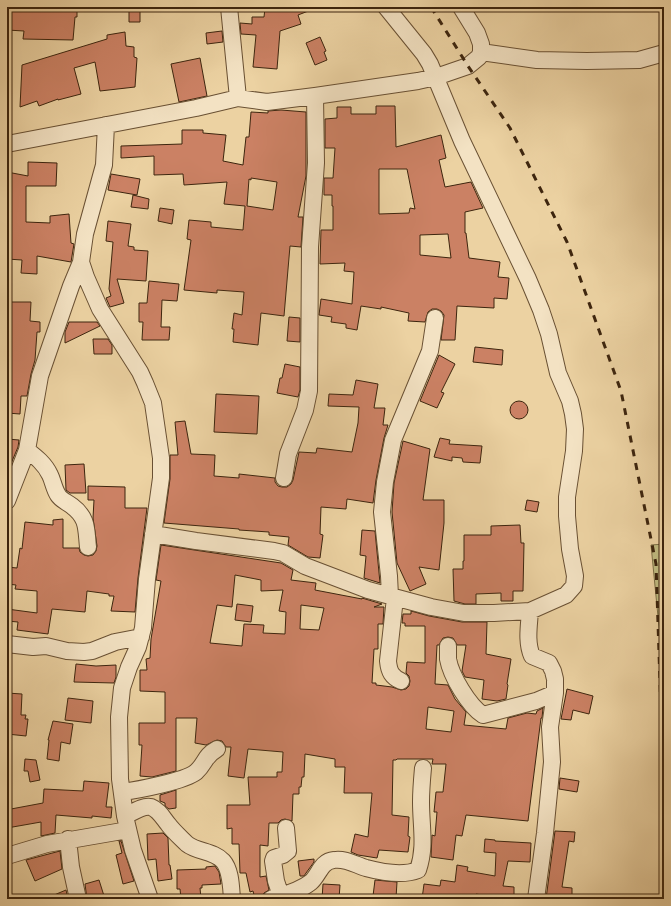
<svg xmlns="http://www.w3.org/2000/svg" width="671" height="906" viewBox="0 0 671 906" font-family="Vollkorn,serif">
  <style>
    .green { fill: #bfba80; stroke: #7e7047 }
    .building { fill: #cb8164; stroke: #3d250e; fill-rule: evenodd }
    .lines { fill: none; stroke-linecap: round; stroke-linejoin: round }
    .street-casing { stroke: #695033; stroke-width: 18 }
    .street { stroke: #f3e2c3; stroke-width: 16 }
    .rail { stroke: #3d250e; stroke-width: 3; stroke-dasharray: 7 7; stroke-linecap: butt }
  </style>
  <rect width="100%" height="100%" fill="#ecd2a2"/>
  <filter id="stains"><feTurbulence type="fractalNoise" baseFrequency=".005" numOctaves="4"/><feColorMatrix values="0 0 0 0 .2 0 0 0 0 .09 0 0 0 0 .02 0 0 0 .5 -.17"/></filter>
  <radialGradient id="worn" r=".72"><stop offset=".6" stop-color="#630" stop-opacity="0"/><stop offset="1" stop-color="#630" stop-opacity=".3"/></radialGradient>
  <!-- green -->
  <path class="green" d="M664 544V678L651 545Z"/>
  <!-- building -->
  <path class="building" d="M7 7H77V17H75L73 40 23 39 24 31 7 30Z
    M129 7H140V22H129Z
    M277 7H316V8L298 15 301 24 280 31 277 69 253 67 256 35 241 34 240 23 252 24V17H264L265 8 278 9Z
    M222 31 223 42 207 44 206 33Z
    M125 32 126 46 134 47V57L137 58 135 87 100 91 95 62 74 68 81 94 58 100V99L39 106 37 101 20 107 22 65 107 39V35Z
    M320 37 326 51 324 52 327 60 315 65 306 43Z
    M200 58 207 96 179 102 171 64Z
    M376 106H395L396 147 441 135 446 158 439 160 445 187 471 182 482 206 483 208 465 212V233H466L469 258 500 262 498 277 509 278 507 299 494 298V308L457 306 455 340H441L444 315 441 311 437 309H432L428 312 425 322 408 321 409 313 381 307V309L361 306 357 330 346 328V324L331 322 332 317 319 315 321 299 352 304 354 272 344 271 345 263 320 264 321 230H333V206H332V195H324V178H333L335 148H325V119L337 118V107H351V114H376ZM379 169H407L415 209 410 208 409 213 379 214ZM448 234 451 258 420 255V235Z
    M281 110 306 112V176L298 217H303L301 247 290 246 284 316 261 313 258 345 233 342 234 329H232L234 313 242 315 244 292 217 290V293L184 290 191 240 187 239 189 220 211 222V227L243 230 245 206 224 204 227 182 184 185 183 174 154 175V156L121 158V146L182 144V130H203V133L226 135 223 161 243 165 246 137H249L251 112 268 113V111ZM251 178 277 182 273 210 247 206 249 179 251 180Z
    M28 162 57 163 56 186H26V222L50 223V216L69 214 71 243 74 244 71 262 37 256V274L21 273 22 260 7 259V172L28 176Z
    M111 174 140 179 137 195 108 190Z
    M133 195 149 199 148 209 131 207Z
    M160 208 174 210 172 224 158 221Z
    M108 221 131 224 128 246 134 247V250L148 251 146 281 117 279 124 303 110 307 106 298 111 296 109 289 113 242 106 241Z
    M149 281 179 284 177 301 162 300 161 327H170L169 340H142L143 322H139V303H147Z
    M8 302H31L30 321 40 322V332H37L35 360 31 374 27 396H21L20 414 7 413Z
    M289 317 300 318V342L287 341Z
    M69 322H97L100 326 65 343V332Z
    M93 339H108L112 345V354H94Z
    M475 347 503 350 502 365 473 362Z
    M439 355 455 364 441 392 444 393 437 408 420 401Z
    M285 364 300 367V390L298 397 277 393 280 378H282Z
    M356 380 378 384 374 408H385L383 425H388L384 438 376 480 373 503 347 499 346 509 321 507 320 534 323 535 320 558 308 557 288 545 289 537 269 535V532L239 530V529L164 523 170 479V455H178L175 422 185 421 191 454 215 455 214 476 239 478V474L275 478V482L278 486 282 487H287L291 484 293 480 299 452 316 453 317 448 352 452 358 423 359 407 328 406 329 394 353 395Z
    M216 394 259 396 257 434 214 432Z
    M510 410a9 9 0 1 1 18 0a9 9 0 1 1-18 0Z
    M440 438 450 440 449 444 482 446 480 463 463 462 462 458 452 457V461L434 457Z
    M7 439 19 440 18 447 10 466H7Z
    M403 441 430 449 423 500H444V523L439 570 419 567 426 584 410 591 397 563 392 512 394 483Z
    M84 464 86 493H70L66 490 65 465Z
    M88 486 125 487V508H147L138 578 135 612 111 611 114 596H109V594L87 591 85 612 52 609 48 634 17 630 18 622 7 621V609L37 613V591L15 589 16 585 7 584V567L17 568 20 548 22 549 25 522 53 525V520L63 519V548H79L80 552 84 555 88 556 93 555 96 551 97 546 93 518 94 500H88Z
    M527 500 539 502 537 512 525 510Z
    M520 525 521 543H524L523 591H513V601H501V593L476 594V604H465L454 601 453 569H463V561H464V535H491V526Z
    M362 530 375 531 380 583 364 578 366 556 360 555Z
    M161 545 281 563 293 570 291 580 316 583 315 590 362 599V598L382 604 374 607H384L383 624H378V649H374L372 683H376V685L392 687 401 690 406 689 409 686 410 681 409 676 406 673 407 662 425 663V626H405V623H402L403 614H411V611L429 616 462 622H487L486 654 511 659 507 684 508 685 506 699 497 701 482 699 484 680 465 677 462 671 466 645H457L453 638 448 637 443 638 439 645H437L435 684 448 685 455 699 466 712 464 725 506 729 508 718 527 713 536 714 537 711 543 708 542 718H541L528 821 466 815 462 836 456 835 453 860 431 857 432 835 435 836 437 812H434L436 792H443L446 764H432L433 759H397L396 760H393L392 815 409 817 408 836 410 837 408 852 379 850 377 858 358 855 351 852 355 834 368 837 372 793H344L345 767H335V759L305 754 304 777H302L301 787H299V794H293L292 821 285 819 281 820 278 823H269L268 846 260 845V877L266 876 269 890 264 893 262 898 255 899 253 891 250 892 246 873H240L239 844H232V828L227 829V805H250L248 777H277V772H282L283 752 248 749 244 778 228 776 231 747H226L222 741 217 740 206 745 195 743 197 718H176V771L152 777 140 776 142 745H139V723H165V692L140 691V670H147L146 659 150 658 151 639 161 581 156 580ZM235 575 261 580V591L283 590 279 611 286 612 285 634 263 633 264 625 244 624 242 646 210 643 217 605 232 607ZM301 605 324 608 319 630 300 629ZM428 707 454 711 451 732 426 729Z
    M237 604 253 606 251 622 235 620Z
    M76 664 96 666 116 665V677L114 683 74 682Z
    M567 689 593 696 589 714 573 710 571 720 561 719Z
    M7 693 22 694 21 715H26L25 719H28L26 736 7 734Z
    M68 698 93 701 91 723 65 720Z
    M53 721 73 724 70 744 61 742 59 761 47 759 49 740H48Z
    M25 759 36 760 40 780 30 782 28 771H24Z
    M560 778 579 781 577 792 559 789Z
    M84 781 109 783 106 807H112L111 818 92 816V818L56 815 55 833 41 836V822L7 828V811L11 810V809L43 803 44 789 83 791Z
    M176 790V808L169 809 165 806V803L160 801V795Z
    M555 831 575 832 574 842 569 841 562 887 572 888V899H546Z
    M163 833 168 838 169 865H170L172 879 158 881 156 859 148 860 147 834Z
    M485 839 495 840V841L531 843 530 862 508 861 503 886 514 887V899H494V897L476 894 475 899H422L424 884 440 886 441 880 455 882 457 865 468 867 467 871 495 876 496 853 484 852Z
    M119 841H121L134 881 123 884 116 855 122 853Z
    M60 851 62 869 35 881 26 860Z
    M314 859V862L306 873 304 876H300L298 861Z
    M215 866 219 872 221 884 202 885V888H200L201 899H181L180 889H177V870L206 869V867Z
    M99 880 105 899H87L85 884Z
    M375 880 397 882 396 898 373 896Z
    M323 884 340 885 339 899H322Z
    M66 890 68 899H47V898Z"/>
  <g class="lines">
    <!-- street casing -->
    <g class="street-casing">
      <path id="street" d="M229 7 238 98
        M481 52 537 60 587 61 639 60 664 53
        M106 125 104 165 85 234 81 262 86 277 100 309 140 372 145 383 153 403 161 458V478L147 579 143 628 138 647 129 667 122 688 119 717 120 779 125 816 133 850 150 899
        M7 144 196 108 238 98 267 102 315 96 418 81 436 77 468 66 479 57 481 52V44L477 33 461 7
        M27 450C36 457 45 464 50 475 53 481 54 489 58 495 61 500 67 502 72 506 88 518 86 529 88 547
        M284 478 288 454 305 410 309 391 310 247 316 163 315 96
        M7 501 27 450 40 376 71 286 81 262
        M153 534 196 541 274 551 283 553 305 566 368 590 431 607 464 613H494L530 611 566 595 574 586 575 576 570 549 567 516V497L574 451 575 429 573 414 570 401 558 373 549 334 541 310 528 279 462 141 430 64 424 54 386 7
        M390 596 389 576 382 512 385 482 393 440 430 351 435 318
        M395 598 388 661C389 672 392 677 401 681
        M530 611C529 626 526 642 532 656L549 663 553 671 555 679V693L550 727 552 762 545 833 536 899
        M7 644 33 647 46 646 67 651 84 652 92 651 115 642 141 637
        M448 646C448 650 448 655 448 659 451 676 469 706 483 715L536 701 555 693
        M122 792C138 790 185 781 196 772 206 763 204 756 217 749
        M125 816C132 813 143 805 151 807 159 810 163 818 168 824 173 831 181 838 187 844 197 852 214 851 223 861 231 870 231 887 232 899
        M68 839 71 867 78 899
        M7 856 47 844 128 830
        M271 899C284 895 300 891 311 882 319 875 321 861 334 860 345 858 356 865 366 868 381 872 403 876 418 870 426 847 421 827 421 802 421 791 422 779 423 768
        M282 899 276 881 273 861 274 858 283 855 288 851 286 828"/>
    </g>
    <!-- street -->
    <use href="#street" class="street"/>
    <!-- rail -->
    <path class="rail" d="M431 7 468 66 510 128 567 242 621 391 656 564 664 801"/>
  </g>
  <!-- margin -->
  <rect width="671" height="906" fill="none" stroke="#ecd2a2" stroke-width="24"/>
  <rect x="8" y="8" width="655" height="890" fill="none" stroke="#3d250e" stroke-width="2"/>
  <rect x="12" y="12" width="647" height="882" fill="none" stroke="#3d250e"/>
  <rect width="100%" height="100%" filter="url(#stains)"/>
  <rect width="100%" height="100%" fill="url(#worn)"/>
</svg>
